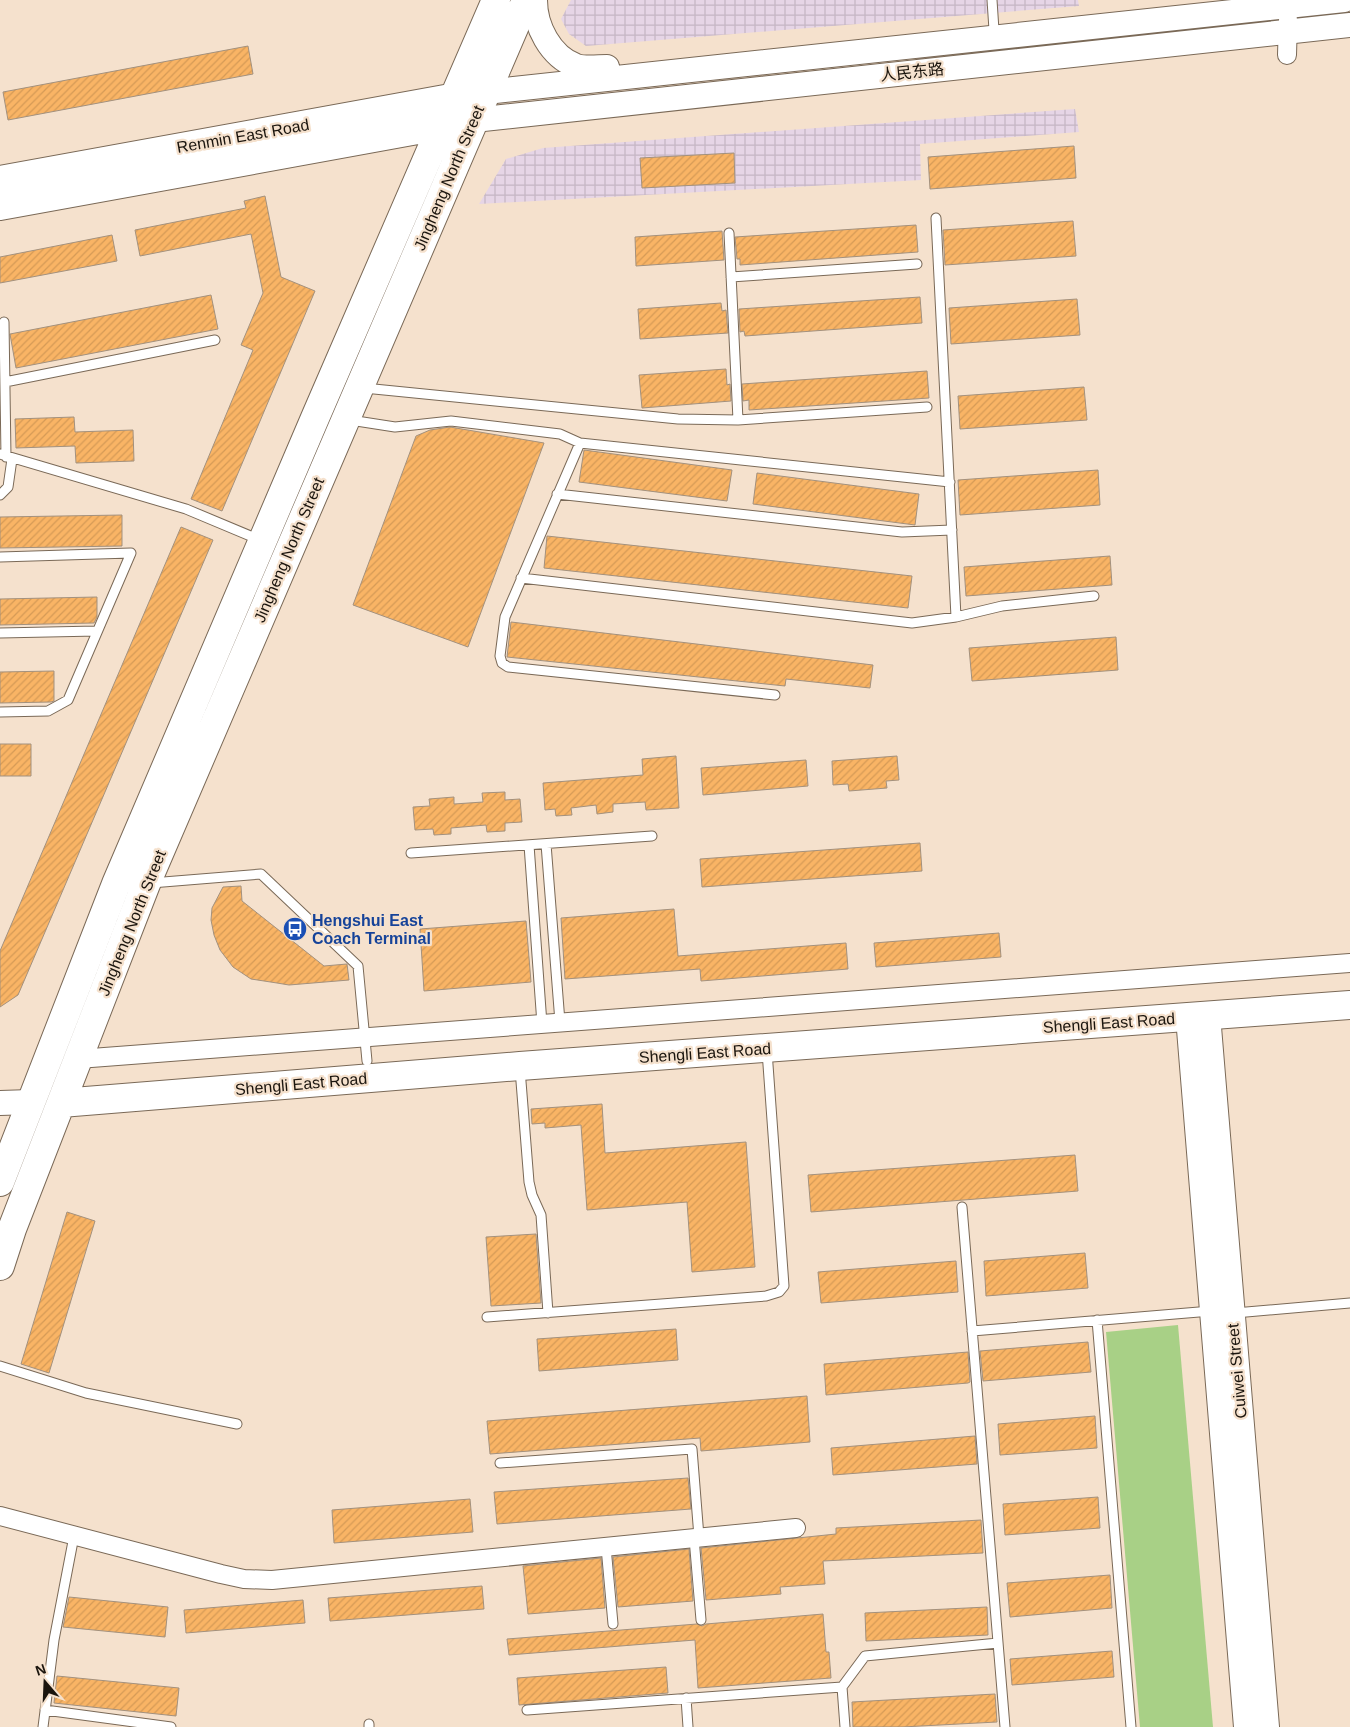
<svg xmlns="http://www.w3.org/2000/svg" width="1350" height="1727" viewBox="0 0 1350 1727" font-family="Arial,'Noto Sans SC',sans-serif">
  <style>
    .industrial { fill: url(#industrial-grid) }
    .green { fill: #a8d086 }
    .building { fill: url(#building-hatch); stroke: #a3917e }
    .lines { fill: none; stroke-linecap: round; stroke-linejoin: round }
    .lane-casing { stroke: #7a6957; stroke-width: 11 }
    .street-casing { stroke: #7a6957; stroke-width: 20 }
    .secondary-casing { stroke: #7a6957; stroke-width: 26 }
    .primary-casing { stroke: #7a6957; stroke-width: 30 }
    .lane { stroke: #fff; stroke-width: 9 }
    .street { stroke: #fff; stroke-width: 18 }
    .secondary { stroke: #fff; stroke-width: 24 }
    .primary { stroke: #fff; stroke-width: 28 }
    .labels { text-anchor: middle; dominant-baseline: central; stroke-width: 4.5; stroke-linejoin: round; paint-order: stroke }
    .street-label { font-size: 16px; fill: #1b150e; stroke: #f5e1cd }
    .transit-label { font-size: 16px; font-weight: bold; fill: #164399; stroke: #f5e1cd; text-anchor: start }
  </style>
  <defs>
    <pattern id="industrial-grid" width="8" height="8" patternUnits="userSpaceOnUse" patternTransform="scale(1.25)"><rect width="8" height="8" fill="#e6d5e6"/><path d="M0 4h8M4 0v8" fill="none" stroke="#c5b6c4"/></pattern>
    <pattern id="building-hatch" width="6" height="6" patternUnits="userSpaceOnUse" patternTransform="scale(1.25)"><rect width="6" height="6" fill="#f9b465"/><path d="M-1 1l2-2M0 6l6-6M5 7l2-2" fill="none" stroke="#d59a56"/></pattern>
  </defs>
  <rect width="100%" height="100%" fill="#f5e1cd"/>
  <!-- industrial -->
  <path class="industrial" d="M571 0H1078L1079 6 586 46 569 34 561 19Z
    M1075 109 1079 132 920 144 921 180 479 204 506 159 543 148Z"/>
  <!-- green -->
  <path class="green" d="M1178 1325 1213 1727H1140L1106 1332Z"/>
  <!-- building -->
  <path class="building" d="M248 46 253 74 8 120 3 92Z
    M1074 146 1076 178 930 189 928 157Z
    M734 153 735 183 642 188 640 158Z
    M265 196 281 277 315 291 222 511 191 499 253 350 241 345 263 293 251 234 140 256 135 230 246 208 244 201Z
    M1073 221 1076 256 945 265 943 230Z
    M916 225 918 252 740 265V259H737L735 237Z
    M722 231 724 260 636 266 635 237Z
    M112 235 117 261 0 283V257Z
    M211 295 218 329 16 368 10 334Z
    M920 297 922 323 745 336 744 331 740 332 739 309Z
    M1077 299 1080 335 951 344 949 308Z
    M721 303 722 311 726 310 728 333 640 339 638 309Z
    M726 369 727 385 730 384 731 401 642 408 639 375Z
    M927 371 929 398 749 410V400L743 401 742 384Z
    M1084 387 1087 420 960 429 958 396Z
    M74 417 75 432 133 430 134 461 76 463 75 446 16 448 15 419Z
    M450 427 544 443 468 647 353 605 416 436 430 430Z
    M584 450 732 470 727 501 579 482Z
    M1098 470 1100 505 960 515 958 480Z
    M757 473 919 494 915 525 753 504Z
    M122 515V546L0 548V517Z
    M181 527 213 540 18 995 0 1007V951Z
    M547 536 912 576 908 608 544 568Z
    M1110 556 1112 585 966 596 964 567Z
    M97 597V617L94 623 0 625V599Z
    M511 622 873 665 870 688 786 679 785 686 507 657Z
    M1116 637 1118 670 972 681 969 648Z
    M54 671V701L51 702 0 703V672Z
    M0 744H31V776H0Z
    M676 756 679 808 646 810 645 802 613 804V812L597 814 596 805 571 808 572 815 556 816 555 809 545 810 543 783 643 775 642 759Z
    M897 756 899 780 886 781 887 788 849 791 848 784 833 785 832 761Z
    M806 760 808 786 703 795 701 768Z
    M505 792V800L520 799 522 822 505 823V831L487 832 486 825 451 828V834L434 835 433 829 415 830 413 807 430 806 429 799 454 797V804L483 802 482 793Z
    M920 843 922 871 702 887 700 859Z
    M241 886 242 901 324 966 347 964 349 980 289 985 277 983 251 979 233 967 220 950 214 935 211 920 212 908 223 887Z
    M674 909 678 956 846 943 848 969 701 981 700 969 565 979 561 918Z
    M526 921 531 982 424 991 420 929Z
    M999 933 1001 957 876 967 874 943Z
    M602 1104 605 1153 746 1142 755 1267 692 1272 687 1202 587 1210 581 1125 545 1128V1123L532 1124 531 1109Z
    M1075 1155 1078 1191 811 1212 808 1175Z
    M67 1212 95 1221 49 1373 21 1364Z
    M536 1234 541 1303 491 1306 486 1237Z
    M1085 1253 1088 1288 986 1296 984 1261Z
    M956 1261 958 1292 821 1303 818 1272Z
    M676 1329 678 1360 539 1371 537 1339Z
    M1088 1342 1091 1372 983 1381 980 1351Z
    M968 1352 970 1382 968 1383 826 1395 824 1364Z
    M807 1396 810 1442 701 1451 700 1438 490 1454 487 1421Z
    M1095 1416 1097 1448 1000 1455 998 1424Z
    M975 1436 977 1464 833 1475 831 1448Z
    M688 1478 691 1509 497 1524 494 1492Z
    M1098 1497 1100 1528 1005 1535 1003 1504Z
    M470 1499 473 1532 334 1543 332 1510Z
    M981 1520 983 1553 823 1561 825 1584 780 1587 781 1594 706 1600 701 1548 836 1534V1528Z
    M689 1549 693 1601 618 1607 613 1557Z
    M601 1558 605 1608 528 1614 523 1566Z
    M1110 1575 1112 1608 1010 1617 1007 1583Z
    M482 1586 484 1609 330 1621 328 1598Z
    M69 1597 168 1607 165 1637 63 1627Z
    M303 1600 305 1623 186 1633 184 1610Z
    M987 1607 988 1635 866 1641 865 1613Z
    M823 1614 826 1652H829L831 1678 698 1688 695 1640 509 1655 507 1639 697 1624 702 1626 706 1624Z
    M1112 1651 1114 1677 1012 1685 1010 1659Z
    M666 1667 668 1693 519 1705 517 1678Z
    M57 1676 179 1688 176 1716 54 1703Z
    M995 1694 997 1722 902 1727H853L852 1702Z"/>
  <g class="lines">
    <!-- lane casing -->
    <g class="lane-casing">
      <path id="lane" d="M992 0 994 30
        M936 218 956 617
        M729 233 738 420
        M731 277 917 264
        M4 322 6 457
        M5 382 215 340
        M364 388 678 419 738 420 927 407
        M350 420 395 427 451 421 560 434 580 443 950 482
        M580 443 505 617 500 656 502 663 508 667 775 695
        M0 454 186 509 260 540
        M557 494 902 532 952 530
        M0 495 8 487 12 459
        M0 557 131 553 68 700 48 711 0 712
        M521 578 912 623 956 617 1002 606 1094 596
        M0 633 97 631
        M546 844 560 1022
        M529 845 542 1024
        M411 853 652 836
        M151 883 261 874 358 966 367 1061
        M520 1069 529 1182 532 1195 541 1215 548 1313
        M962 1207 1005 1727
        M1235 1313 1350 1303
        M487 1317 766 1296 779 1292 784 1286 767 1051
        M1097 1320 1131 1727
        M972 1331 1211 1311
        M0 1366 86 1393 237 1424
        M500 1463 692 1449 699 1537
        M694 1538 701 1620
        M606 1547 613 1624
        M842 1687 865 1656 998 1643
        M686 1698 688 1727
        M45 1710 171 1727
        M527 1710 842 1687 845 1727
        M369 1724V1727
        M43 1727 54 1640 74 1536"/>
    </g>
    <!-- street casing -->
    <g class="street-casing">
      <path id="street" d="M1287 55 1288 20
        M78 1059 1350 963
        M0 1516 221 1574 244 1579 272 1580 796 1528"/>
    </g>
    <!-- secondary casing -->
    <g class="secondary-casing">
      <path id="secondary" d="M535 0C535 26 550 56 576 66 585 69 598 67 607 67
        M486 92 1344 0
        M474 120 1350 25
        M1208 1015 1267 1727
        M1188 1017 1246 1727
        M0 1103 31 1102"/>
    </g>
    <!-- primary casing -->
    <g class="primary-casing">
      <path id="primary" d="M0 180 467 95
        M0 206 456 123
        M61 1103 520 1066 1350 1005
        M0 1182 116 884 315 418 496 0
        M0 1266 12 1229 146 884 526 0"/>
    </g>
    <!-- lane -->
    <use href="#lane" class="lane"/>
    <!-- street -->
    <use href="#street" class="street"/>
    <!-- secondary -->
    <use href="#secondary" class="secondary"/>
    <!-- primary -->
    <use href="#primary" class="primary"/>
  </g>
  <!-- icons -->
  <defs>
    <g id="bus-disc" transform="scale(1.25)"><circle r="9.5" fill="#1a4fb4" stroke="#f5e1cd"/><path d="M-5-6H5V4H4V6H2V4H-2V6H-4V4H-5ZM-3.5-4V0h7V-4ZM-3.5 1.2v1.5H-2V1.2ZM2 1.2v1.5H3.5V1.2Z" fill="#fff"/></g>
  </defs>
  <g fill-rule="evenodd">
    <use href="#bus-disc" x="295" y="929"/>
  </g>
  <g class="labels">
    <!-- street labels -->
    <g class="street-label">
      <text transform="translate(912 72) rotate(-6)">人民东路</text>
      <text transform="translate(243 136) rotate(-10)">Renmin East Road</text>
      <text transform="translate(449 178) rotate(-67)">Jingheng North Street</text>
      <text transform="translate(289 550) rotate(-67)">Jingheng North Street</text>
      <text transform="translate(132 923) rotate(-68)">Jingheng North Street</text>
      <text transform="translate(1109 1023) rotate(-4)">Shengli East Road</text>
      <text transform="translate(705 1053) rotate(-4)">Shengli East Road</text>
      <text transform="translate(301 1084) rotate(-5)">Shengli East Road</text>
      <text transform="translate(1237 1371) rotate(-95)">Cuiwei Street</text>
    </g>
    <!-- transit labels -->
    <g class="transit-label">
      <text x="312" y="920">Hengshui East<tspan x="312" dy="18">Coach Terminal</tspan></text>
    </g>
  </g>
  <!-- north arrow -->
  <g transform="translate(45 1682) rotate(341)" stroke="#f5e1cd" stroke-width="4" paint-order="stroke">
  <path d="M0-4L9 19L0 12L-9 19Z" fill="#1b150e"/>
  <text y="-8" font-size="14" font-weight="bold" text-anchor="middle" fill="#1b150e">N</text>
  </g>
</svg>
